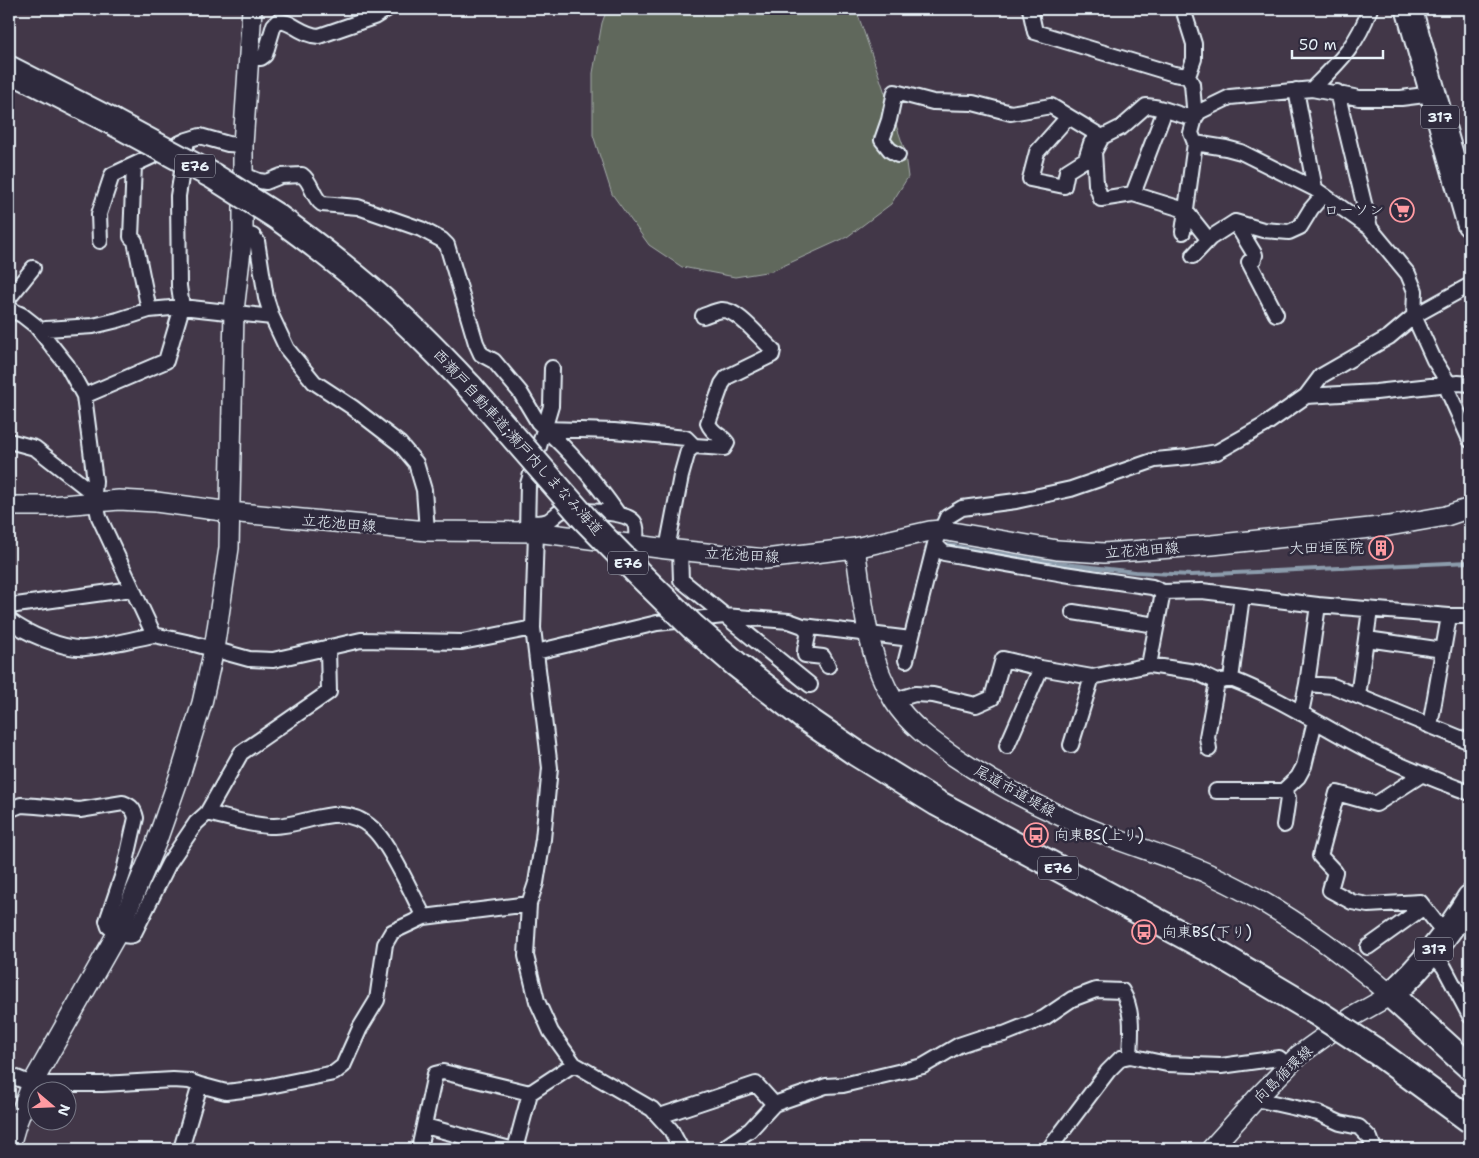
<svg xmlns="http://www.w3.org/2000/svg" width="1479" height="1158" viewBox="0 0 1479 1158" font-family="'Shantell Sans','Klee One',sans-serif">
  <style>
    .green { fill: #61685b; stroke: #a4acaa }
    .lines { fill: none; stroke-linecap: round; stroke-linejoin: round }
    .stream { stroke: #8c9cac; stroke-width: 4 }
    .street-casing { stroke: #e8f1f8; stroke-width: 18 }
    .secondary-casing { stroke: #e8f1f8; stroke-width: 22 }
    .highway-casing { stroke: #e8f1f8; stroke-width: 29 }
    .street { stroke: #2f2a3d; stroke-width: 14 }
    .secondary { stroke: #2f2a3d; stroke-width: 19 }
    .highway { stroke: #2f2a3d; stroke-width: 25 }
    .highway-bridge-casing { stroke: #e8f1f8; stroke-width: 29; stroke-linecap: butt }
    .highway-bridge { stroke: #2f2a3d; stroke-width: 25 }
    .labels { text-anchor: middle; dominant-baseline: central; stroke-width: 5; stroke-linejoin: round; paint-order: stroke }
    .shield { fill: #2f2a3d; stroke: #b0b5c0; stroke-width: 1 }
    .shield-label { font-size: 14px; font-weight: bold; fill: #e8f1f8 }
    .poi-label { font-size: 15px; fill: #e8f1f8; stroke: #2f2a3d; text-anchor: end }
    .street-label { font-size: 15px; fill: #e8f1f8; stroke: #2f2a3d }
  </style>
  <rect width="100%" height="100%" fill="#423748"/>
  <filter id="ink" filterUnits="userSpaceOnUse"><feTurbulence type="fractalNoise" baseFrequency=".02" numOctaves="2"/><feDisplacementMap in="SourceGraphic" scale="10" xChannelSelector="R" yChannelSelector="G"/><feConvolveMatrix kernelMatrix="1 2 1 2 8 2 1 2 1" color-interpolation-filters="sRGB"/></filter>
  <g filter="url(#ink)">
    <!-- green -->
    <path class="green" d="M607 9H856L904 148 908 177 891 204 847 237 772 271 735 277 682 267 649 245 612 194 593 135V73L602 23Z"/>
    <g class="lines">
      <!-- stream -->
      <path class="stream" d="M948 545 1057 563 1135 572 1191 575 1470 562"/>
      <!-- street casing -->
      <g class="street-casing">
        <path id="street" d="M1183 9 1194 44V59L1188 76
          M249 58H261L265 55 274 25 278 21C292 21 301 35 319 36L374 17 387 9
          M1312 89C1340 61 1356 47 1370 9
          M1296 90 1315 189
          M1337 92 1370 228
          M1433 94 1401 98H1359L1312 89 1230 97 1199 112 1195 118 1191 133 1195 143 1226 148 1241 152 1315 189 1370 228 1408 274 1415 291 1414 316 1434 360 1449 384 1448 391 1470 440
          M1068 117 1037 152 1030 179 1064 186 1067 171 1086 159 1091 143
          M1102 137 1094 152 1096 184 1101 199 1133 194 1165 110
          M898 155 890 150 882 140 889 120 895 92 933 102 973 103 1011 113 1051 106 1102 137 1122 127 1146 106C1162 106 1178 116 1195 118L1192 84 1188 76 1174 74 1035 32 1030 9
          M134 165 131 237 135 241 149 310
          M244 175 259 181 266 182 281 176 302 175C312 182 312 197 322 204L358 207 421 229 442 240 447 245 476 343 481 354 494 361 520 392 538 422 545 429 614 431 686 438 694 446
          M1133 194 1185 210 1208 239
          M1235 222 1255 255 1254 259 1249 262 1276 314
          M1183 232 1195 143
          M243 233 253 236 257 241 266 298 272 317 287 349 314 382 352 407 400 444 416 463 424 490 427 531
          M100 241 99 214 112 175 187 140 200 136 228 144 243 145
          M1193 256 1210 238 1235 222 1263 230 1289 232 1300 227 1311 209 1323 195
          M9 298 33 268
          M9 309 22 315 36 326 67 365 84 396 95 481 94 494
          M43 335 46 329 93 326 118 320 149 310 182 307 272 317
          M84 396 166 361 182 307 179 286 178 196 187 140
          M1306 396 1376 392 1458 383 1470 384
          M545 429C573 454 597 484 618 514
          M9 441 35 448 94 494 99 517 154 635 191 643 249 659 273 660 361 640 462 642 533 628
          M528 522C534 523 541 524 548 521 554 518 557 512 564 510 579 511 625 510 634 522 638 528 636 538 635 545
          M527 532 528 484 551 406 552 368
          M536 532 533 628 550 768 543 839 536 883 529 904 526 956 537 1001 551 1032 574 1064 652 1109 671 1130 681 1149
          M935 544 944 553 1064 574 1152 587 1163 592 1149 665
          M667 549 681 476 688 451 694 446 724 448 727 443C721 434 713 435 708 423L722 384 727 377 772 355 773 350 769 346C758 336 737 309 722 310 715 311 709 314 703 316
          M680 551 681 580 810 685
          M1163 592 1202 591 1318 605 1449 616H1470
          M9 606 132 589
          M1073 612 1156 625
          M9 620C25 633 64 650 85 648 108 646 132 639 154 635
          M803 626 911 639
          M1367 639 1443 650
          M536 652 657 623 724 616 789 621 803 626 808 631C809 639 804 647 805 655L823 657 828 666
          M906 660 935 544 947 517 962 508 1016 501 1071 489 1155 460 1188 457 1217 452 1263 426 1306 396 1321 376 1389 337 1414 316 1470 285
          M1231 679C1278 697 1320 725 1364 748 1398 766 1434 779 1470 793
          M1307 684 1333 686 1470 742
          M1358 696 1370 610
          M894 702 905 697 915 694 933 695 976 705 992 698 1003 659 1041 668 1092 677 1149 665 1196 672 1217 682
          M1301 713 1307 684 1318 605
          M1430 726 1449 616
          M1071 745 1092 677
          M1007 746 1041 668
          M1209 749 1207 737 1217 682 1231 679 1242 596
          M1421 775 1376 804 1337 793 1320 856 1335 872 1330 890 1352 902 1368 905 1420 902 1445 934
          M1216 791H1283L1298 777 1304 766 1315 721
          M1283 791 1288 798 1284 825
          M9 810 21 805 36 806 80 810 123 803C131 806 134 809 136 818L124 871 107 921 109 927C116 931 124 938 133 935L169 863 196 823 207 813 241 753 329 692 328 649
          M207 813C229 818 252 826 274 826 310 825 339 800 372 828 390 844 412 894 424 917
          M1368 947 1424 907
          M1431 953 1444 967 1470 1016
          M9 1075 32 1084H102L173 1080 189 1081 200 1085
          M1256 1099 1318 1113 1340 1123 1359 1127 1370 1138 1374 1149
          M660 1116 756 1084 774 1104 826 1086 843 1085 923 1066 959 1045 980 1038 1004 1034 1044 1018 1072 999 1096 990 1122 991C1134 1012 1131 1033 1130 1056
          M425 1126 510 1149
          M181 1149 200 1085 226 1092 260 1088 334 1073 343 1066 360 1028 377 1000 385 944 392 932 424 917 529 904
          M419 1149 435 1074 443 1072 530 1093
          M515 1149 530 1093 574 1064
          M725 1149 728 1145 750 1130 774 1104
          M1049 1149 1108 1071 1121 1058 1130 1056 1167 1064 1221 1066 1279 1058 1288 1066"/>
      </g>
      <!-- secondary casing -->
      <g class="secondary-casing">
        <path id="secondary" d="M9 506H51L119 500 156 502 230 512 427 531 536 532 667 549 765 559 855 548 930 531 941 530 1057 550 1104 553 1212 545 1389 526 1446 516 1470 508
          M855 548C863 599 866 657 894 701 908 724 933 742 955 757 1004 790 1058 817 1113 838 1145 850 1178 860 1209 874 1276 904 1335 947 1391 995L1352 1017 1299 1055 1256 1099 1211 1149
          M9 1149 16 1125 32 1084 118 932 156 843 182 769 202 703 214 649 229 548 234 311 243 233V145L252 9"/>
      </g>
      <!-- highway casing -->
      <g class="highway-casing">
        <path id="highway" d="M1409 9 1470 224
          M9 69 111 121
          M276 216C309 240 341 264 372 291 407 321 439 354 470 387
          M805 718 856 753 937 803 1220 955 1316 1012
          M1470 898C1448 934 1422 966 1391 995L1470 1067"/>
      </g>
      <!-- street -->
      <use href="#street" class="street"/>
      <!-- secondary -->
      <use href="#secondary" class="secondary"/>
      <!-- highway -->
      <use href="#highway" class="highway"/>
      <!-- highway-bridge casing -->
      <g class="highway-bridge-casing">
        <path id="highway-bridge" d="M111 121 213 176 276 216
          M470 387 586 520 643 578 692 626 736 664 805 718
          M1316 1012 1377 1052 1470 1120"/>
      </g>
      <!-- highway-bridge -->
      <use href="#highway-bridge" class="highway-bridge"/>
    </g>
  </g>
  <!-- icons -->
  <defs>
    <g id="supermarket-ring" transform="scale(1.25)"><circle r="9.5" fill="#2f2a3d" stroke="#ff9aa2" stroke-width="1.5"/><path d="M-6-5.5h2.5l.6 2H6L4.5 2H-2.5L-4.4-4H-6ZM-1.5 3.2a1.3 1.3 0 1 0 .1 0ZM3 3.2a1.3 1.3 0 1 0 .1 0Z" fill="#ff9aa2"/></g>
    <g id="building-ring" transform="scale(1.25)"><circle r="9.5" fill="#2f2a3d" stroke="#ff9aa2" stroke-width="1.5"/><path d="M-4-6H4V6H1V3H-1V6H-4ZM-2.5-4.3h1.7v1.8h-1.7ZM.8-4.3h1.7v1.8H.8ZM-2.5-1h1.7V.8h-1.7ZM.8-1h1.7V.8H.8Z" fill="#ff9aa2"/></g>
    <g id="bus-ring" transform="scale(1.25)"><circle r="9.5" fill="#2f2a3d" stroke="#ff9aa2" stroke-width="1.5"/><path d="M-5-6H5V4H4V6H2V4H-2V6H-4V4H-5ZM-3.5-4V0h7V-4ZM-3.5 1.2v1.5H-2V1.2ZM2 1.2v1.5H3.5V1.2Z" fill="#ff9aa2"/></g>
  </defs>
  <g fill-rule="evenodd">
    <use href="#supermarket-ring" x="1402" y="210"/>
    <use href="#building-ring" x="1381" y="548"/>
    <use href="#bus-ring" x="1036" y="835"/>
    <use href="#bus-ring" x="1144" y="932"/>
  </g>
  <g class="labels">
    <!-- shield labels -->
    <g class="shield">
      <rect x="1421" y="105.5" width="38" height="23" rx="4"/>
      <rect x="175" y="154.5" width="40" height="23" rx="4"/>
      <rect x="608" y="551.5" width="40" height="23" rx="4"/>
      <rect x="1038" y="856.5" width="40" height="23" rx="4"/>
      <rect x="1415" y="937.5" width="38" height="23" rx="4"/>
    </g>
    <g class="shield-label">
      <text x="1440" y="117">317</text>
      <text x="195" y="166">E76</text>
      <text x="628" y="563">E76</text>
      <text x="1058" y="868">E76</text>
      <text x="1434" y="949">317</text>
    </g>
    <!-- poi labels -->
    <g class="poi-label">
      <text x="1384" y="210">ローソン</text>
      <text x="1364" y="548">大田垣医院</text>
      <text x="1054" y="835" text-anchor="start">向東BS(上り)</text>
      <text x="1162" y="932" text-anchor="start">向東BS(下り)</text>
    </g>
    <!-- street labels -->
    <g class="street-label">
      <text transform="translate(518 442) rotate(48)">西瀬戸自動車道;瀬戸内しまなみ海道</text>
      <text transform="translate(339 523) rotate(5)">立花池田線</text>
      <text transform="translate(1142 550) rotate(-4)">立花池田線</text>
      <text transform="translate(742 555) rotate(3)">立花池田線</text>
      <text transform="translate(1015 791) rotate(29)">尾道市道堤線</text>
      <text transform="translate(1283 1074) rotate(-44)">向島循環線</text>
    </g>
  </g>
  <!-- margin -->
  <rect width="1479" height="1158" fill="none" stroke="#2f2a3d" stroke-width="30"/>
  <rect x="15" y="15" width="1449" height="1128" fill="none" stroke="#e8f1f8" stroke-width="2" filter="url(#ink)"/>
  <!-- north arrow -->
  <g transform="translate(52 1106) rotate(109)"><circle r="24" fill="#2f2a3d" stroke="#797a88"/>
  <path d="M0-4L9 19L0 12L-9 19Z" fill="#ff9aa2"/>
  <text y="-8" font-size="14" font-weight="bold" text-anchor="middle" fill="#e8f1f8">N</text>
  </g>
  <!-- scale -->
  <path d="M1292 50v8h91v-8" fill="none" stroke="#e8f1f8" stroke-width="2.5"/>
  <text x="1299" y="50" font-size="15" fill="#e8f1f8" stroke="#2f2a3d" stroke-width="4" paint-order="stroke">50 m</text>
</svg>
